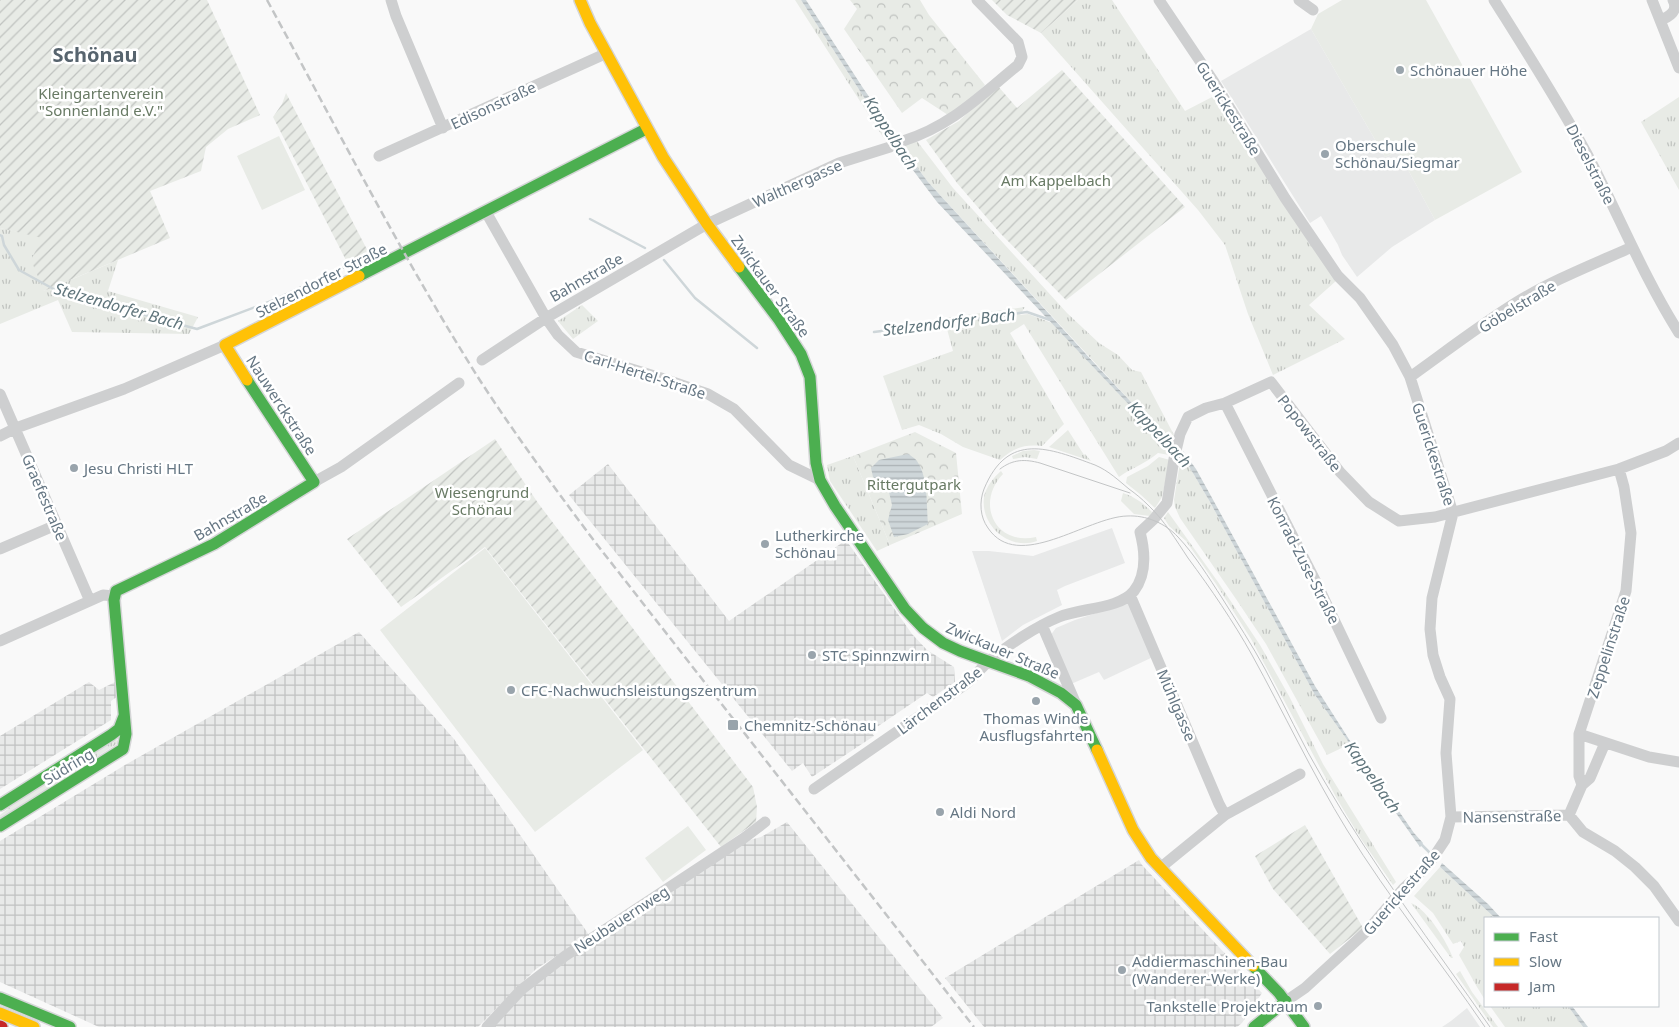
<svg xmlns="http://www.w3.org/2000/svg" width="1679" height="1027" viewBox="0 0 1679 1027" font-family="'Noto Sans',sans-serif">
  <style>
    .built { fill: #e8e9e9 }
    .industrial { fill: url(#industrial-grid) }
    .grass { fill: url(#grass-tufts) }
    .forest { fill: url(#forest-crowns) }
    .garden { fill: url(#garden-furrows) }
    .pitch { fill: #e8ebe6 }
    .water { fill: url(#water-rules) }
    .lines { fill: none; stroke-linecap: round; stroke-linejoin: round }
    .stream { stroke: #ced6d9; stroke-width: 2.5 }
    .fast-casing { stroke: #d5d6d7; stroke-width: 14 }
    .slow-casing { stroke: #d5d6d7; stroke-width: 14 }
    .jam-casing { stroke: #d5d6d7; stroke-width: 14 }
    .street { stroke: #cecfd0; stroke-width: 11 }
    .fast { stroke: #4caf50; stroke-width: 11 }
    .slow { stroke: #ffc107; stroke-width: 11 }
    .jam { stroke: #c62828; stroke-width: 11 }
    .tram { stroke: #c3c5c6; stroke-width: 1 }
    .rail { stroke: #c3c5c6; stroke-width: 2.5; stroke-dasharray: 8 4; stroke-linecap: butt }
    .poi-dot { fill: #99a4ac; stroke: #fff; stroke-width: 2 }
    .labels { text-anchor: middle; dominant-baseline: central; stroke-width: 5; stroke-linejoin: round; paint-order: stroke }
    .poi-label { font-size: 15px; fill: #657683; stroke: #fff; text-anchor: start }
    .park-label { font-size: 15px; fill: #687a64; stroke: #fff }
    .street-label { font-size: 15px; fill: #657683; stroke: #fff }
    .water-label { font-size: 16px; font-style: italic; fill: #60757c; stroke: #fff }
    .district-label { font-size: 20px; font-weight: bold; fill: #57646e; stroke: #fff }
  </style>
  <defs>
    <pattern id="industrial-grid" width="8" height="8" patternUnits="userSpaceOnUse" patternTransform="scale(1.25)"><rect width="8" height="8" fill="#e8e9e9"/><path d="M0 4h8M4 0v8" fill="none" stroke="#c0c1c2"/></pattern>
    <pattern id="grass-tufts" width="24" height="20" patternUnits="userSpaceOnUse" patternTransform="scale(1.25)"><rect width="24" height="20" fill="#e8ebe6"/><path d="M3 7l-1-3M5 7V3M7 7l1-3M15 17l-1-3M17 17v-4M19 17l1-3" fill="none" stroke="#c0c3c0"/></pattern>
    <pattern id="forest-crowns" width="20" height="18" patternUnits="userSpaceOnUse" patternTransform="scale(1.25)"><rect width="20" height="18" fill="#e8ebe6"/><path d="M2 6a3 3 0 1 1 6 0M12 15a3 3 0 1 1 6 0" fill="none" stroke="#c0c3c0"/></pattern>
    <pattern id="garden-furrows" width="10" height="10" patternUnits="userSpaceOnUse" patternTransform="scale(1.25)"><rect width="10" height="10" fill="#e8ebe6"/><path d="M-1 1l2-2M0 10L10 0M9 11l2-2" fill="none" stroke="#c0c3c0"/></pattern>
    <pattern id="water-rules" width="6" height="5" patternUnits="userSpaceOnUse" patternTransform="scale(1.25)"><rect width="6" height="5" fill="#ced6d9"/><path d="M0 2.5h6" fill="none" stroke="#abb2b5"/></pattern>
  </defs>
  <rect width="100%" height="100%" fill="#f9f9f9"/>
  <!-- built -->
  <path class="built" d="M1311 29 1385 157 1398 151 1435 220 1392 247 1357 277 1342 255 1338 245 1321 216 1310 223 1221 81Z
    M1112 528 1125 563 1065 586 1057 590 1062 605 1023 625 1002 641 972 551H989L1033 556Z
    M1130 602 1153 657 1104 680 1099 672 1071 684 1050 636 1056 628 1075 620Z
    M1467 1008 1480 1027H1442L1451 1021Z"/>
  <!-- industrial -->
  <path class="industrial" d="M608 464 729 621 846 540 912 634 927 650 954 667 955 682 933 697 927 693 871 731 874 736 812 777 803 763 792 771 569 495Z
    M359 632 454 739 589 935 536 969 478 1027H99L0 982V841L125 765Z
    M89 682 99 690 115 682 118 696 111 701V720L0 789V736Z
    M787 822 943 1018 931 1027H493L522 996 572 955 746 841 761 837Z
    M1139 860 1142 865 1262 993 1242 1023 1237 1027H984L945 978Z"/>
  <!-- grass -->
  <path class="grass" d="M795 0H801L893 142 890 143 883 137Z
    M1078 0H1112L1185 111 1216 95 1250 145 1336 281 1309 305 1345 339 1273 375 1248 314 1225 245 1198 210 1041 33Z
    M1679 97V190L1641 122Z
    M917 141 953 188 1067 313 1099 343 1118 355 1132 370 1141 372 1174 435 1173 439 1160 430 1133 404 928 182 901 146Z
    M0 228 42 237 44 291 118 260 108 291 198 317 189 334 72 332 58 300 0 324Z
    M582 305 598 321 573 339 558 321Z
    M1025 307 1020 315 1028 314 1052 323 1169 447 1171 450 1169 455 1158 453C1145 464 1133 467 1119 477L1024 324 1010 333 1064 424 1042 446C1024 444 1013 448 1000 460L963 447 941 434 919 425 902 430 883 376 953 351 944 318Z
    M1068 430 1084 455 1085 454 1091 461 1049 447Z
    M1034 450 1040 451 1037 459 1025 457 1013 459 1012 456 1023 451Z
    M853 456 890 545 877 551 830 481 827 465Z
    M1181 456 1187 463 1210 502 1315 695 1350 744 1327 755 1266 644 1236 599 1180 518 1175 507 1174 500Z
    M1159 457 1170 460 1162 497 1155 508 1141 495 1126 483 1127 477 1148 466Z
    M1001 471 1003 474C975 503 995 546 1036 537L1037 541C1010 551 980 526 984 497 986 487 993 478 1001 471Z
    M1123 493C1135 497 1143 503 1152 512L1150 516 1134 514 1121 501Z
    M1168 512 1218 582 1260 645 1289 696 1323 764 1396 882 1393 885 1361 839 1337 799 1251 639 1216 584 1186 541 1169 526 1164 518Z
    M114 739 118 741 117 744C77 769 40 795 0 820V815L32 790Z
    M1440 867 1495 918H1485V1000L1477 987 1459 955 1464 947 1461 941 1453 944 1433 913 1414 896Z
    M1411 903C1428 910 1447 942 1453 958H1451Z
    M1460 971 1472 992 1498 1027H1493L1456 974Z
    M1490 1006H1568L1583 1027H1505Z"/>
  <!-- forest -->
  <path class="forest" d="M850 0H920L929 15 985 85 969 101 948 115 922 98 902 113 844 29 857 9Z
    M915 432 956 453 962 514 890 545 853 456Z"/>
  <!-- garden -->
  <path class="garden" d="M0 0H207L260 115 228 129 206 147 201 171 150 191 170 238 44 291 31 260 42 238 0 228Z
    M992 0H1078L1041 33 1007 15Z
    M1062 70 1185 207 1066 300 1000 233 957 183 926 140 959 121 997 85 1017 108Z
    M286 93 374 263 353 274 273 117 282 104Z
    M495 439 538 503 753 787 757 807 756 822 721 847 485 547 401 607 347 539Z
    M1305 825 1363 928 1330 954 1273 889 1255 856Z"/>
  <!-- pitch -->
  <path class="pitch" d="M1342 0H1426L1522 172 1435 220 1398 151 1385 157 1311 29 1318 14Z
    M279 136 305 190 262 210 237 156Z
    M485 548 643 750 535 832 380 630Z
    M688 826 706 850 663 882 645 858Z"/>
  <!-- water -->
  <path class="water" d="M801 0H806L863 88 898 138 893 142Z
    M901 146 928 182 1096 365 1133 404 1160 430 1173 439 1169 447 937 202 900 153 894 149Z
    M1183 451 1196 469 1211 496 1315 686 1352 744H1350L1315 695 1210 502 1187 463 1181 456Z
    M908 454C911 456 915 458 917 461 929 479 926 504 928 524L908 534 894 537 888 520 892 505 889 492 882 484 873 477 871 468 879 460Z
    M1356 749 1414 833 1423 843 1420 847 1352 751Z
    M1442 863 1488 904 1501 918H1495L1440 867Z
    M1568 1006H1572L1588 1027H1583Z"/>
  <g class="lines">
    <!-- stream -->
    <path class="stream" d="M893 137 901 150
      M590 219 645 248
      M0 235 2 236 4 245 19 270 59 292 197 329 274 300 368 256
      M664 260 695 298 757 348
      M874 332 1027 312 1050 320
      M1349 742 1355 752
      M1421 844 1431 854"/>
    <!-- fast casing -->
    <g class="fast-casing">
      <path id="fast" d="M739 267 779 320 801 354 810 377 816 463 820 480 835 506 905 609 923 628 943 643 960 651 1029 676 1061 693 1076 705 1097 750
        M359 276 646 129
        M0 805 111 735 119 729 124 716
        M0 826 123 749 126 734 114 600 116 591 214 544 314 482 247 380
        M1253 966 1279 993 1304 1027
        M0 998 70 1027
        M1254 1027 1286 1001"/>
    </g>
    <!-- slow casing -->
    <g class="slow-casing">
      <path id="slow" d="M580 0 590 23 663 157 707 224 739 267
        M247 380 225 345 359 276
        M1097 750 1133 830 1151 858 1253 966
        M0 1013 34 1027"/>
    </g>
    <!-- jam casing -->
    <g class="jam-casing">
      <path id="jam" d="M0 1026 2 1027"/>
    </g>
    <!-- street -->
    <path class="street" d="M391 0 396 16 443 128
      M1159 0 1214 82 1285 198 1338 276 1360 298 1393 345 1410 377 1453 513 1432 598 1430 629 1433 655 1440 677 1450 699 1446 753 1451 817 1445 840 1431 861 1418 875 1403 889 1367 931 1305 988 1286 1001
      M1299 0 1313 10
      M1494 0C1526 51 1558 101 1587 154 1618 213 1643 276 1679 333
      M1652 0 1679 68
      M1660 20C1669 17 1679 11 1673 0
      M903 141C951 126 980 96 1018 65L1022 57 1018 42 977 0
      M379 156 607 53
      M486 212 546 318 558 335 576 352 661 378 708 394 734 409 789 465 820 480
      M482 360 546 318 707 224 839 163 890 147
      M1410 377C1445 352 1480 325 1517 302 1553 280 1594 264 1632 247
      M0 394 90 601
      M1225 403 1317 584 1381 718
      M0 436 16 428 124 389 225 345
      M314 482 341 467 459 383
      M0 549 56 525
      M1130 595 1219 804 1225 815
      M1042 625 1075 702
      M0 641 103 595 114 596
      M1579 734 1649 757 1679 762
      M1582 785 1590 778 1605 743
      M814 789 963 686C973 679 979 670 988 662 1006 646 1037 626 1059 617 1080 608 1120 609 1134 591 1147 574 1145 551 1140 532L1153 520 1167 503 1174 459 1180 434 1188 417 1206 408 1225 403 1271 382 1340 472 1369 502 1399 521 1435 517 1619 469 1666 451 1679 443
      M1569 815 1582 785 1579 776V734L1626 591 1631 533 1624 487 1619 469
      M1451 817 1569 815 1583 832 1615 851 1635 867 1654 886 1679 921
      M1160 868 1225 815 1300 774
      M487 1027 521 990 565 956 744 838 765 822"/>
    <!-- fast -->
    <use href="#fast" class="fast"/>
    <!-- slow -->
    <use href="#slow" class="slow"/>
    <!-- jam -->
    <use href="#jam" class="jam"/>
    <!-- tram -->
    <path class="tram" d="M1000 469C1013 459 1025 459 1040 463L1130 493
      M1485 1027C1440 961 1389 898 1347 830 1312 773 1284 713 1252 655 1233 621 1211 589 1188 558 1176 540 1164 520 1148 505 1142 499 1136 494 1129 489 1118 480 1109 471 1095 465 1049 448 1008 431 984 489 979 502 980 517 988 528 1018 573 1087 517 1127 516 1146 515 1165 523 1178 537 1195 555 1209 578 1222 598 1237 622 1252 645 1265 669 1285 706 1302 744 1323 779 1373 866 1433 945 1490 1027"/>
    <!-- rail -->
    <path class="rail" d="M267 0C337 128 403 259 481 382 517 437 556 490 595 542L974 1027"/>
  </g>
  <!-- markers -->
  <g class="poi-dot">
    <circle cx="1400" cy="70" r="5"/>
    <circle cx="1325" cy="154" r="5"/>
    <circle cx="74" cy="468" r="5"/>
    <circle cx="765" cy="544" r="5"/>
    <circle cx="812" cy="655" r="5"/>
    <circle cx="511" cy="690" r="5"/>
    <circle cx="1036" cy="701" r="5"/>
    <rect x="727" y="719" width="12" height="12" rx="2.5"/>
    <circle cx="940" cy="812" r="5"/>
    <circle cx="1122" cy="970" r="5"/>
    <circle cx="1318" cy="1006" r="5"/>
  </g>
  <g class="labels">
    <!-- poi labels -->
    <g class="poi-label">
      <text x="1410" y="70">Schönauer Höhe</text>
      <text x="1335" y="145">Oberschule<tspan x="1335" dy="17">Schönau/Siegmar</tspan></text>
      <text x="84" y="468">Jesu Christi HLT</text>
      <text x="775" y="535">Lutherkirche<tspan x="775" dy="17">Schönau</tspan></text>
      <text x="822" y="655">STC Spinnzwirn</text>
      <text x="521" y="690">CFC-Nachwuchsleistungszentrum</text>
      <text x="1036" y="718" text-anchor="middle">Thomas Winde<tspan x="1036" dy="17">Ausflugsfahrten</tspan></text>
      <text x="744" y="725">Chemnitz-Schönau</text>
      <text x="950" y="812">Aldi Nord</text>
      <text x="1132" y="961">Addiermaschinen-Bau<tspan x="1132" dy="17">(Wanderer-Werke)</tspan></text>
      <text x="1308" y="1006" text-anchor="end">Tankstelle Projektraum</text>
    </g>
    <!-- park labels -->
    <g class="park-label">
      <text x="101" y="93">Kleingartenverein<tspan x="101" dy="17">"Sonnenland e.V."</tspan></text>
      <text x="1056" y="180">Am Kappelbach</text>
      <text x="914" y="484">Rittergutpark</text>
      <text x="482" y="492">Wiesengrund<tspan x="482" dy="17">Schönau</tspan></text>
    </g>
    <!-- street labels -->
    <g class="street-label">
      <text transform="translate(493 105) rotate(-25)">Edisonstraße</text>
      <text transform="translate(1229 108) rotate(58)">Guerickestraße</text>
      <text transform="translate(1591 164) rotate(63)">Dieselstraße</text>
      <text transform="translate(797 183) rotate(-24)">Walthergasse</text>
      <text transform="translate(586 277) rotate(-30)">Bahnstraße</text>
      <text transform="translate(321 280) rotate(-27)">Stelzendorfer Straße</text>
      <text transform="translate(771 286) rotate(54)">Zwickauer Straße</text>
      <text transform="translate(1517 306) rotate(-31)">Göbelstraße</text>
      <text transform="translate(645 374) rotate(18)">Carl-Hertel-Straße</text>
      <text transform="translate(282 405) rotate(57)">Nauwerckstraße</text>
      <text transform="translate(1310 433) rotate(52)">Popowstraße</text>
      <text transform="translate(1434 454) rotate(72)">Guerickestraße</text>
      <text transform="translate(45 497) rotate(67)">Graefestraße</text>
      <text transform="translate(230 516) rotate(-30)">Bahnstraße</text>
      <text transform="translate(1304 560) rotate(63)">Konrad-Zuse-Straße</text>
      <text transform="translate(1608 647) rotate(-72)">Zeppelinstraße</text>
      <text transform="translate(1003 650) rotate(23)">Zwickauer Straße</text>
      <text transform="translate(939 700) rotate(-37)">Lärchenstraße</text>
      <text transform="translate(1177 705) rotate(67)">Mühlgasse</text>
      <text transform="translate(68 766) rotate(-31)">Südring</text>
      <text transform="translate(1512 816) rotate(-1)">Nansenstraße</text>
      <text transform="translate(1401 892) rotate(-49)">Guerickestraße</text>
      <text transform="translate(621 919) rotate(-33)">Neubauernweg</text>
    </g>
    <!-- water labels -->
    <g class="water-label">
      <text transform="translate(891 133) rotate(57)">Kappelbach</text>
      <text transform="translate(119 306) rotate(16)">Stelzendorfer Bach</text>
      <text transform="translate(949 322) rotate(-7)">Stelzendorfer Bach</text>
      <text transform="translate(1160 434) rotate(47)">Kappelbach</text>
      <text transform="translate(1373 777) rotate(55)">Kappelbach</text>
    </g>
    <!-- district labels -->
    <g class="district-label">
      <text x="95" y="54">Schönau</text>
    </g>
  </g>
  <!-- legend -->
  <rect x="1484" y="917" width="175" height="90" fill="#ffffff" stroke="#c1c8cd"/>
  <rect x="1494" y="933" width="25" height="8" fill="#4caf50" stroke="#c1c8cd"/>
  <text x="1529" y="942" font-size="15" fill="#657683">Fast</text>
  <rect x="1494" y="958" width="25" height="8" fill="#ffc107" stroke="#c1c8cd"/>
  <text x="1529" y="967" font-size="15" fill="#657683">Slow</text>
  <rect x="1494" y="983" width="25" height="8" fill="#c62828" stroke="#c1c8cd"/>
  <text x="1529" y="992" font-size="15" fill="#657683">Jam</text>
</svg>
